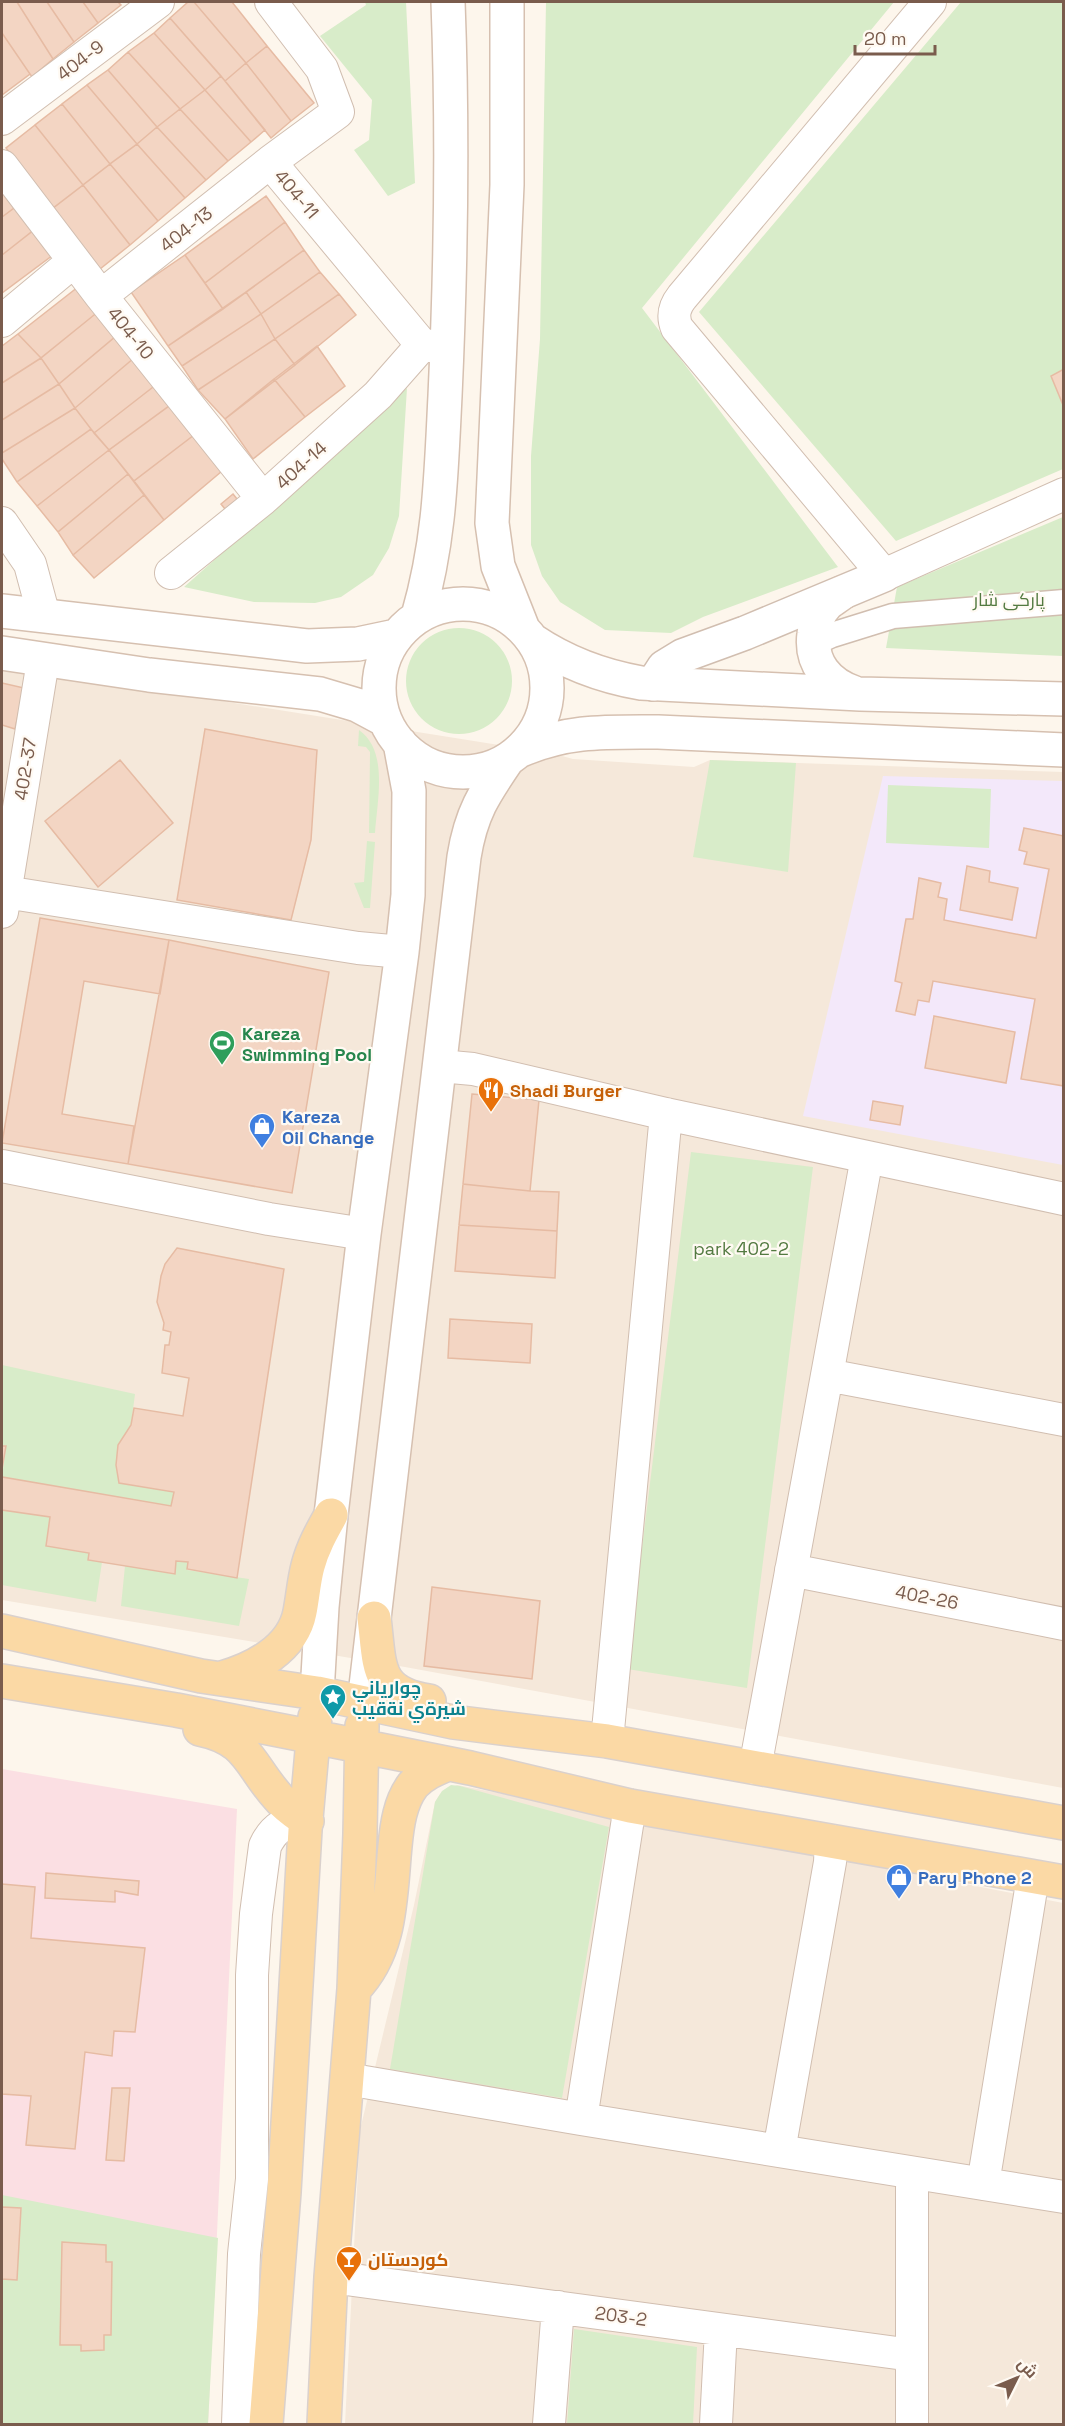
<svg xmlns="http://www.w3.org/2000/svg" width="1065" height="2426" viewBox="0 0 1065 2426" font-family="'Space Grotesk',Cairo,sans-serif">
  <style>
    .residential { fill: #f5e8da }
    .education { fill: #f3e8fa }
    .medical { fill: #fbdfe3 }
    .green { fill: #d8ecc9 }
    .building { fill: #f3d5c3; stroke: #e6bba3; stroke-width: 1.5 }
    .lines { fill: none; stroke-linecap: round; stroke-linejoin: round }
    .pedestrian-casing { stroke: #d1beb0; stroke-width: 27 }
    .minor-casing { stroke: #d1beb0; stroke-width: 34 }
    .tertiary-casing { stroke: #d1beb0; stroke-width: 36 }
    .secondary-casing { stroke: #d6c0b0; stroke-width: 36 }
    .primary-casing { stroke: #dad1cd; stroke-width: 36 }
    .pedestrian { stroke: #fff; stroke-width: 24 }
    .minor { stroke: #fff; stroke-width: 32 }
    .tertiary { stroke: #fff; stroke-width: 33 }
    .secondary { stroke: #fff; stroke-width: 33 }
    .primary { stroke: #fbd9a5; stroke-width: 33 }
    .labels { text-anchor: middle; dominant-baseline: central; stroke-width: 4.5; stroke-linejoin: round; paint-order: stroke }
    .street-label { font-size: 18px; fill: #7a5c4d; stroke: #fffaf3 }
    .park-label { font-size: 18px; fill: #537a41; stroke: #fffaf3 }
    .leisure-label { font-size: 18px; font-weight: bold; fill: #27864d; stroke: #fffaf3; text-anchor: start }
    .food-label { font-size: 18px; font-weight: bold; fill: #c56008; stroke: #fffaf3; text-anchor: start }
    .shop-label { font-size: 18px; font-weight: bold; fill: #366cbe; stroke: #fffaf3; text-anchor: start }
    .culture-label { font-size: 18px; font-weight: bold; fill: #0d838f; stroke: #fffaf3; text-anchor: start }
  </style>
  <rect width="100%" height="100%" fill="#fdf6ec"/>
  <!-- residential -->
  <path class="residential" d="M2 666 555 754 573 759 694 767 710 760 1063 772V1788L405 1667 2 1600Z
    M457 1785 1063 1903V2424H345L360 2130 414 1905 435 1802 440 1794Z"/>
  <!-- education -->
  <path class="education" d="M883 776 1063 781V1165L803 1116Z"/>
  <!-- medical -->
  <path class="medical" d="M2 1769 237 1809 208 2424H2Z"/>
  <!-- green -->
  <path class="green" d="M365 2H406L415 183 388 196 354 150 369 140 372 100 320 36 366 5Z
    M546 2H894L642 308 838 567 703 617 671 633 605 630 560 602 542 576 531 545V456L540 339Z
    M961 2H1063V469L896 541 699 312Z
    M407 388 399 516 389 548 373 575 341 597 315 603 254 602 184 587Z
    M1063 517V656L886 648 897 587Z
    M406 681a53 53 0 1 1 106 0a53 53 0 1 1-106 0Z
    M359 730C389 751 377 801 375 833H369L370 752 366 747 358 746Z
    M710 760 796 763 788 872 693 857Z
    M888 785 991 789 989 848 886 843Z
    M367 841 375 842 370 908H364L354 883 364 882Z
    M691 1152 813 1167 747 1688 627 1669Z
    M2 1365 135 1394 131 1425 118 1445 116 1464 119 1483 174 1492 171 1506 2 1477 6 1447 2 1446Z
    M2 1510 50 1517 47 1546 89 1553 88 1560 102 1562 96 1602 2 1585Z
    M176 1561 188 1562 187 1570 249 1579 239 1626 121 1606 125 1566 174 1574Z
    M451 1785 460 1786 609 1827 562 2098 390 2069 435 1802 442 1791Z
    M2 2195 218 2238 208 2424H2Z
    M574 2329 697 2347 693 2424H567Z"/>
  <!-- building -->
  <path class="building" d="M2 2H17L53 59 32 77 2 33Z
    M17 2H47L74 42 53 59Z
    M47 2H83L98 23 74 42Z
    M83 2H118L121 5 98 23Z
    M188 2H194L246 63 225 81 170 18Z
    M194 2H232L267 46 246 63Z
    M170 18 221 76 205 90 154 33Z
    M2 33 30 74 2 95Z
    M154 33 205 90 180 109 128 52Z
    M267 46 314 103 291 121 246 63Z
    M128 52 180 109 157 127 108 70Z
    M246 63 291 121 271 138 225 81Z
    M108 70 157 127 137 144 87 85Z
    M221 76 265 130 251 142 205 90Z
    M87 85 137 144 110 164 62 104Z
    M205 90 251 142 228 161 180 109Z
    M62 104 110 164 83 185 35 125Z
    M180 109 228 161 206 180 157 127Z
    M35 125 83 185 52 209 6 148Z
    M157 127 206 180 185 198 137 144Z
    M137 144 185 198 158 221 110 164Z
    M110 164 158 221 130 245 83 185Z
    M2 180 18 205 2 217Z
    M83 185 130 245 100 269 52 209Z
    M266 196 285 222 205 283 185 255Z
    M18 205 35 229 2 255V217Z
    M285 222 304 250 223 309 205 283Z
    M35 229 53 255 2 293V255Z
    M304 250 320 272 261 314 246 292Z
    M185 255 223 309 168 346 131 292Z
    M320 272 339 294 275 339 261 314Z
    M78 287 99 311 41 358 18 334Z
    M246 292 261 314 182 366 168 346Z
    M339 294 356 315 295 365 275 339Z
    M99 311 116 336 59 384 41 358Z
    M261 314 275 339 198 390 182 366Z
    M18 334 41 358 2 383V346Z
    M116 336 134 358 75 408 59 384Z
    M275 339 295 365 225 419 198 390Z
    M317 346 345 386 305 417 274 379Z
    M41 358 59 384 2 420V383Z
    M134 358 157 384 94 433 75 408Z
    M1064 369V405H1063L1051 376Z
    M274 379 305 417 253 459 225 419Z
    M59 384 75 408 2 453V420Z
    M157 384 173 403 109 450 94 433Z
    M173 403 198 432 134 481 109 450Z
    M75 408 91 429 17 482 2 459V453Z
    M91 429 109 450 37 506 17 482Z
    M198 432 228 466 164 520 134 481Z
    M109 450 128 474 58 532 37 506Z
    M128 474 144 495 73 555 58 532Z
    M233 494 245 509 233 519 221 504Z
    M144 495 164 520 94 578 73 555Z
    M2 683 24 688 15 729 2 725Z
    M205 729 317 750 311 840 291 920 177 900Z
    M120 760 173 823 98 887 45 821Z
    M1024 828 1064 836V1086L1021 1079 1035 999 933 981 929 1002 918 1000 915 1015 896 1011 902 983 895 981 906 919H913L919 878 941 883 938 897 947 899 944 920 1036 938 1049 869 1024 864 1027 852 1019 850Z
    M967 866 990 871 989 882 1018 888 1012 920 960 910Z
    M40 918 169 940 160 994 84 981 62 1114 134 1126 128 1164 2 1143Z
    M169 940 329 972 292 1193 128 1164Z
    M934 1016 1015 1032 1006 1083 925 1068Z
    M472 1094 539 1100 530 1191 463 1184Z
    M873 1101 903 1106 900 1125 870 1120Z
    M463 1184 530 1191 559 1192 557 1231 459 1225Z
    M459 1225 557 1231 555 1278 455 1271Z
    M177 1248 284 1269 237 1578 187 1569 188 1562 176 1561 175 1574 88 1560 89 1553 46 1546 50 1517 2 1510V1477L171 1506 174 1492 119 1483 116 1465 118 1445 131 1425 134 1408 183 1416 189 1378 162 1373 165 1345H169L171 1332 163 1330 164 1323 157 1302 161 1276 165 1264Z
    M450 1319 532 1324 530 1363 448 1358Z
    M2 1446H6L2 1469Z
    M432 1587 540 1601 532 1679 424 1666Z
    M46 1873 139 1881 138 1895 115 1891V1902L45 1898Z
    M2 1884 35 1887 31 1938 145 1948 135 2032 114 2031 112 2056 85 2052 75 2149 26 2145 31 2096 2 2094Z
    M112 2088H130L124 2161 106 2160Z
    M2 2207 21 2208 17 2280 2 2279Z
    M62 2242 106 2245V2262H112L111 2335H104V2350L81 2351V2345H60Z"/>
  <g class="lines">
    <!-- pedestrian casing -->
    <g class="pedestrian-casing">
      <path id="pedestrian" d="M812 644 832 635 893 616 1064 602"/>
    </g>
    <!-- minor casing -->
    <g class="minor-casing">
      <path id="minor" d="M930 2 682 297C674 307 672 316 677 328L884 575 1064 494
        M2 119 158 2
        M270 162 422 345 441 347
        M2 166 101 296 263 499
        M101 296 270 162 338 112 322 69 271 2
        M2 321 74 261
        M2 523 30 564 44 616
        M171 573 263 499 378 395 422 345
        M5 892 358 948 402 952
        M2 912 43 661
        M440 1066 473 1069 666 1114 1064 1199
        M2 1166 269 1219 364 1234
        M827 1375 1064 1420
        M791 1570 1064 1624
        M607 1741 666 1114
        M755 1768 867 1157
        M347 2079 581 2119 1064 2197
        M581 2119 630 1806
        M779 2151 830 1862 831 1841
        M912 2173V2424
        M983 2184 1033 1877
        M331 2277 912 2355
        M238 2424 244 2254 252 2179V1975L256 1914 265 1846C274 1827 286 1820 307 1821
        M549 2424 558 2307
        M716 2424 721 2330"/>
    </g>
    <!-- tertiary casing -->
    <g class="tertiary-casing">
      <path id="tertiary" d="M653 684 664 667 682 656 745 633 884 575"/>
    </g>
    <!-- secondary casing -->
    <g class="secondary-casing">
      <path id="secondary" d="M507 2V185L492 523 498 566 523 629
        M842 593C837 597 831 600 827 604 819 612 815 623 814 634 810 663 828 684 855 693
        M379 688a84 84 0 1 1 168 0a84 84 0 1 1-168 0Z
        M2 611 307 646 358 644 396 636
        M418 616C440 540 441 475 445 396 451 265 453 133 448 2
        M532 640C566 663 601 676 641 683L860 694 1064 699
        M2 653 149 675 320 694 357 705 385 720
        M519 751C567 730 606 732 658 732L1064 750
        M317 1693 322 1607 331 1515 364 1234 402 952 408 895 409 791 400 743
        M364 1703 464 857C471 813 484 794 508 759"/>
    </g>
    <!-- primary casing -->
    <g class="primary-casing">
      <path id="primary" d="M374 1618C380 1664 374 1693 429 1701
        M2 1631 201 1676 317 1693 453 1722 607 1741 1064 1823
        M222 1678C254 1669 293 1649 300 1612 303 1597 304 1581 308 1566 313 1547 322 1531 331 1515
        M2 1681 176 1710 360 1746 470 1768 630 1806 1064 1882
        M200 1729C249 1739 249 1765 278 1797 286 1807 297 1814 307 1821
        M354 1989C392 1950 390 1897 395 1846 397 1825 400 1802 413 1785 423 1774 435 1769 448 1764
        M266 2424 284 2192 305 1830 315 1717
        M324 2424 331 2277 354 1989 360 1834 362 1726"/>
    </g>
    <!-- pedestrian -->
    <use href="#pedestrian" class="pedestrian"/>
    <!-- minor -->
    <use href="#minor" class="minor"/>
    <!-- tertiary -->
    <use href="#tertiary" class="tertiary"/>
    <!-- secondary -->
    <use href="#secondary" class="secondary"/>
    <!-- primary -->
    <use href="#primary" class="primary"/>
  </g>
  <!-- icons -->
  <defs>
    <g id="stadium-pin" transform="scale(1.35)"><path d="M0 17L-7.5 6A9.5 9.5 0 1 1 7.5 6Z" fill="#2e9e5b" stroke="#fffaf3"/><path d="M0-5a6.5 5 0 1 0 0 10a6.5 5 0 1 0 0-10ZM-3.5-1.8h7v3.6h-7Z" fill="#fff"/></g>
    <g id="restaurant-pin" transform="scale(1.35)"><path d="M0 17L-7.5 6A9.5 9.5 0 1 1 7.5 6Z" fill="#e8710a" stroke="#fffaf3"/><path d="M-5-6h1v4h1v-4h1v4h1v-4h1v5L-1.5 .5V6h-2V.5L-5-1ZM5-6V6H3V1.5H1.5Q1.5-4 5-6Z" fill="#fff"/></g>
    <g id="shop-pin" transform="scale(1.35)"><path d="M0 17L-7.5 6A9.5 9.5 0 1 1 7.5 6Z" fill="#3f7fe0" stroke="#fffaf3"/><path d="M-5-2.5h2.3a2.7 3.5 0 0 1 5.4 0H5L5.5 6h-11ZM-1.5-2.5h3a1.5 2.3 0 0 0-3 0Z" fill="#fff"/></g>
    <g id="sight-pin" transform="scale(1.35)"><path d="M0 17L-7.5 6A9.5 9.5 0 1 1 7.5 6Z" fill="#0f9aa8" stroke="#fffaf3"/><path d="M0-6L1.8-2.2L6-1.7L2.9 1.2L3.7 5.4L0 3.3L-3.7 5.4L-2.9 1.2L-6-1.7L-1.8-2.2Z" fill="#fff"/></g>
    <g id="bar-pin" transform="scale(1.35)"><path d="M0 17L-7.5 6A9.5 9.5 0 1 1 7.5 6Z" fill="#e8710a" stroke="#fffaf3"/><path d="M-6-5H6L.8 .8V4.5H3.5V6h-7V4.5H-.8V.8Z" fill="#fff"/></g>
  </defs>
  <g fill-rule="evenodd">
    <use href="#stadium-pin" x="222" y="1043"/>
    <use href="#restaurant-pin" x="491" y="1090"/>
    <use href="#shop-pin" x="262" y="1126"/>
    <use href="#sight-pin" x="333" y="1697"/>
    <use href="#shop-pin" x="899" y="1877"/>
    <use href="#bar-pin" x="349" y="2259"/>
  </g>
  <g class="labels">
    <!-- street labels -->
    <g class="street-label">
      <text transform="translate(80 60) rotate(-37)">404-9</text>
      <text transform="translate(297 194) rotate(50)">404-11</text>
      <text transform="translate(186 229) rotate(-38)">404-13</text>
      <text transform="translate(131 333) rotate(51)">404-10</text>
      <text transform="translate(301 465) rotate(-42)">404-14</text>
      <text transform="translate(25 769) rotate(-81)">402-37</text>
      <text transform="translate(927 1597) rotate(11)">402-26</text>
      <text transform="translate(621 2316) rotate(8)">203-2</text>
    </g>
    <!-- park labels -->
    <g class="park-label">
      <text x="1009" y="599">پارکی شار</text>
      <text x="741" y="1248">park 402-2</text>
    </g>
    <!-- leisure labels -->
    <g class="leisure-label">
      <text x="242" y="1033">Kareza<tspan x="242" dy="21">Swimming Pool</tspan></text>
    </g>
    <!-- food labels -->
    <g class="food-label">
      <text x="510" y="1090">Shadi Burger</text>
      <text x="368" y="2259">كوردستان</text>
    </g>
    <!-- shop labels -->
    <g class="shop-label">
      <text x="282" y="1116">Kareza<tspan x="282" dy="21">Oil Change</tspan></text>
      <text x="918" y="1877">Pary Phone 2</text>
    </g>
    <!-- culture labels -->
    <g class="culture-label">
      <text x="352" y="1687">چوارياني<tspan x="352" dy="21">شيرةي نةقيب</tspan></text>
    </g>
  </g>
  <!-- border -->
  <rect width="1065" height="2426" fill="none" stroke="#7a5c4d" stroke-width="6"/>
  <!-- north arrow -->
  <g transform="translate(1017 2378) rotate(47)" stroke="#fffaf3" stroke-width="4.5" paint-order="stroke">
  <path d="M0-4.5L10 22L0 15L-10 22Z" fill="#7a5c4d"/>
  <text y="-9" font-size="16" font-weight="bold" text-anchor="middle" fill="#7a5c4d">ش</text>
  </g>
  <!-- scale -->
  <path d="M855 45v9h80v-9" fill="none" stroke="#7a5c4d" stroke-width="3"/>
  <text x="864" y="45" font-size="18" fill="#7a5c4d" stroke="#fffaf3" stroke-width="4.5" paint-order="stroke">20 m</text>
</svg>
